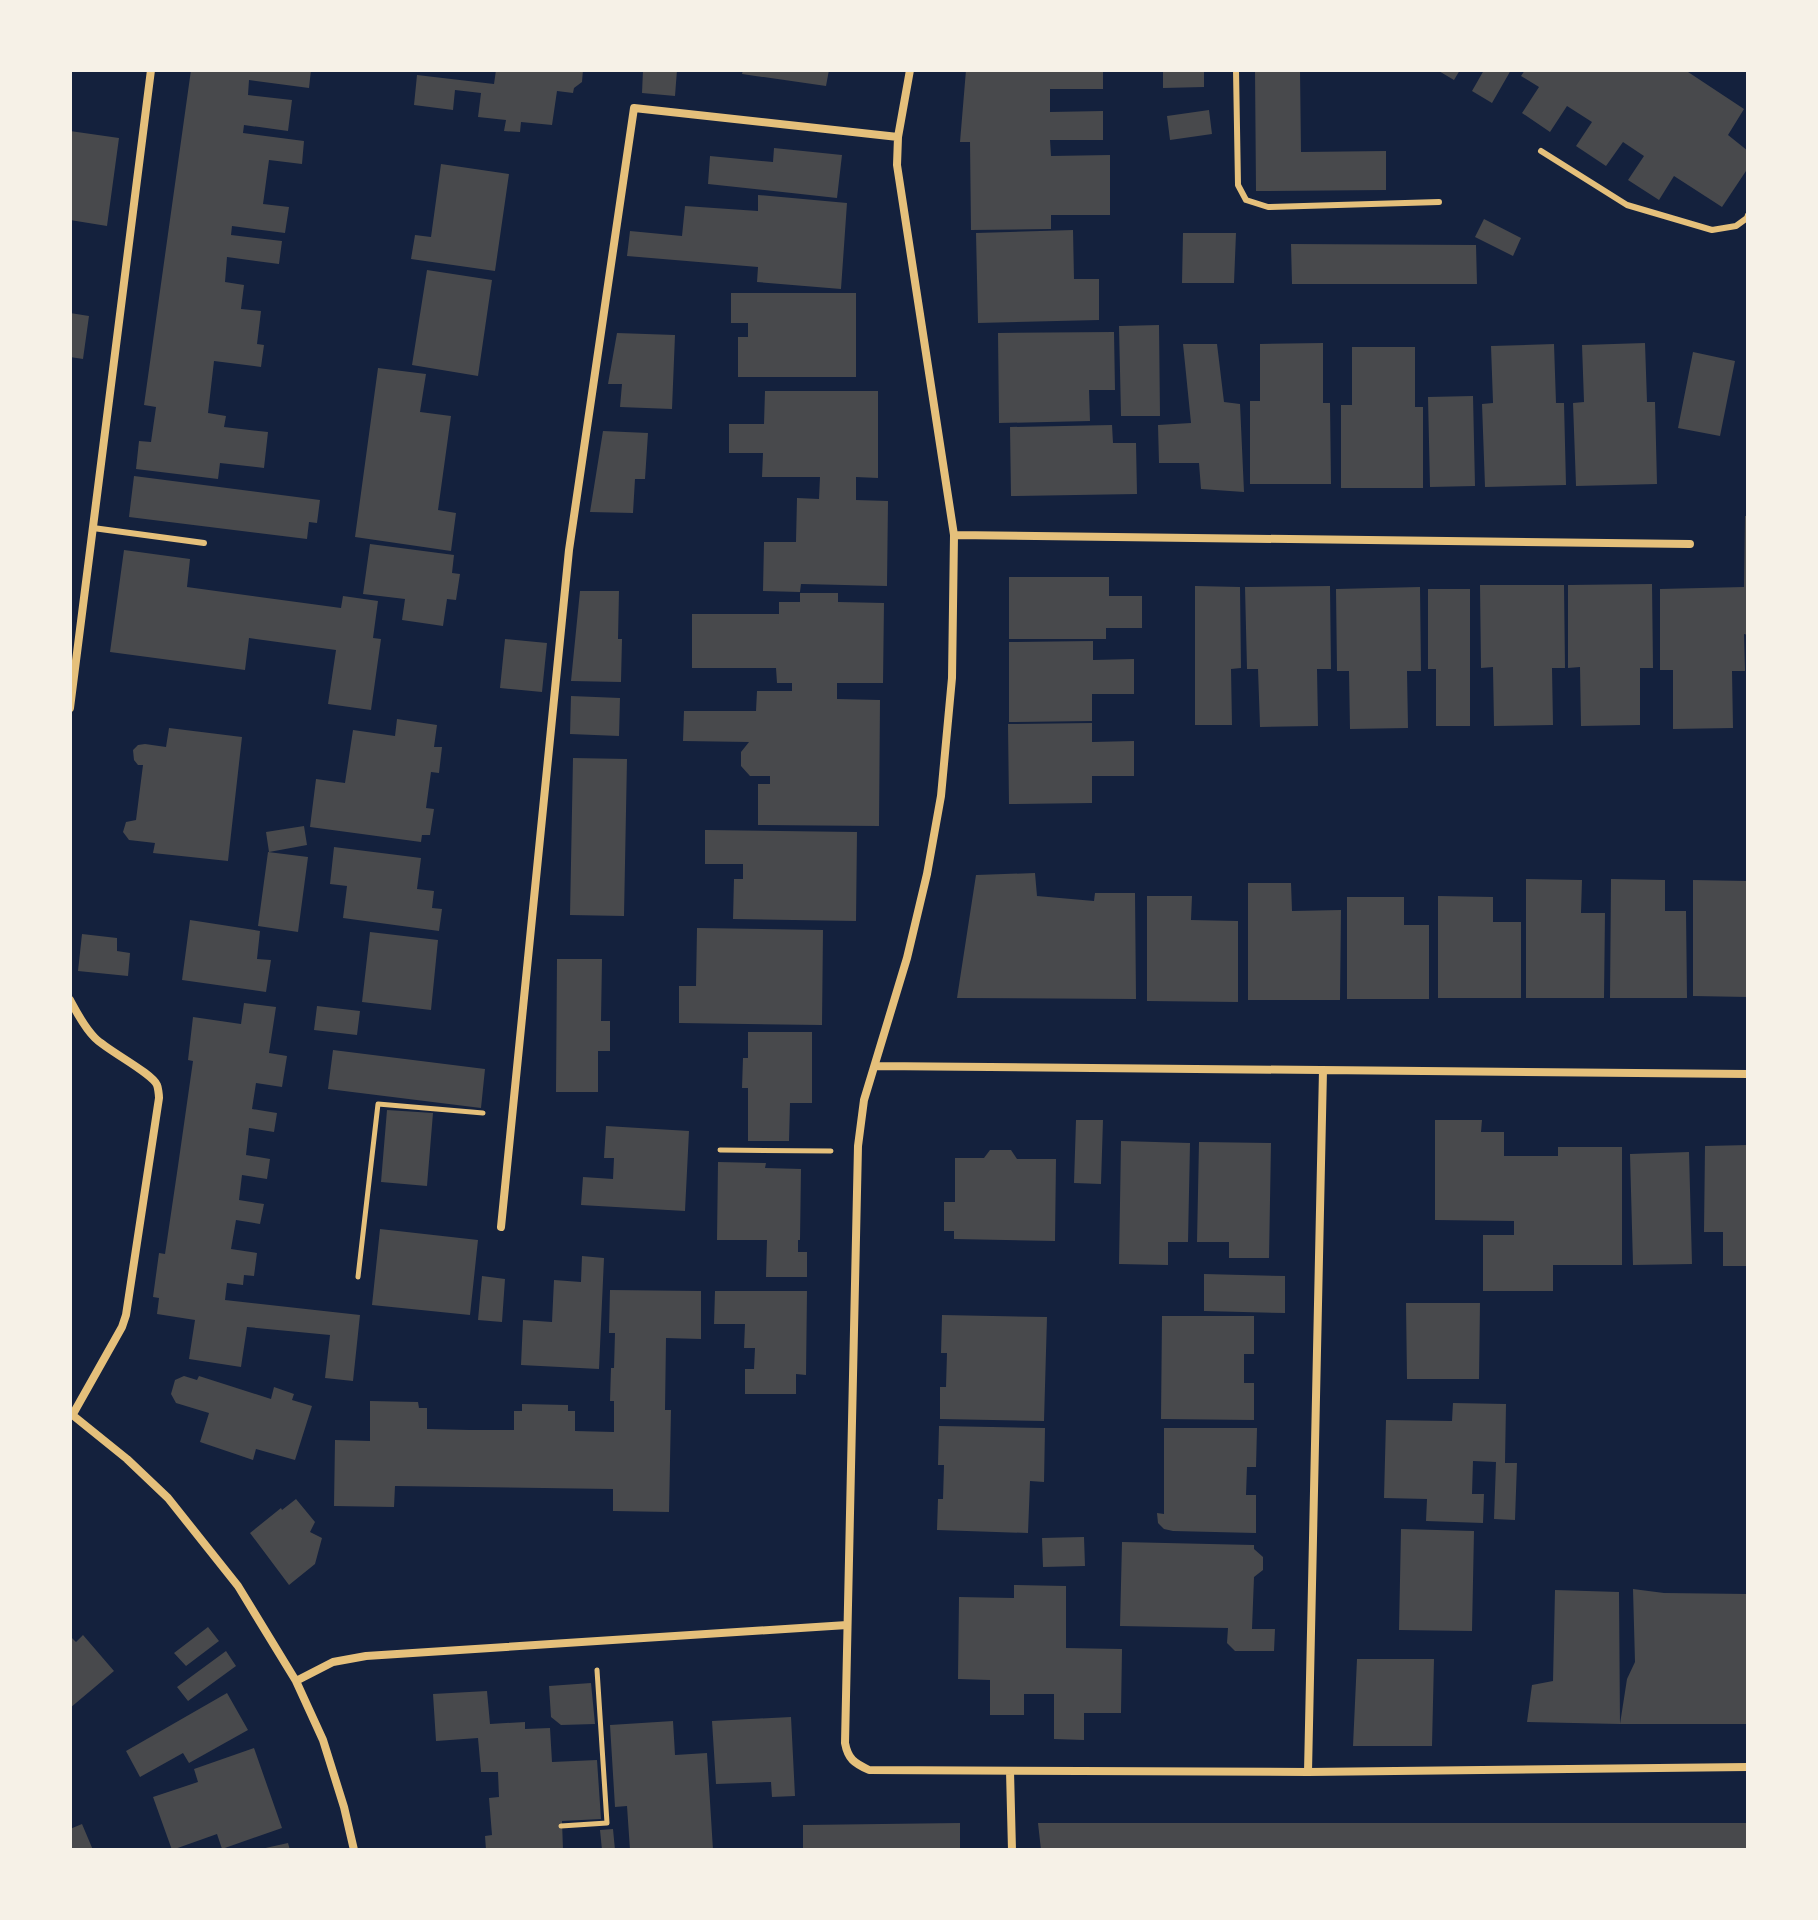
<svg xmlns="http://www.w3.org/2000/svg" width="1818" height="1920" viewBox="0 0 1818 1920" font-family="'Nunito Sans',sans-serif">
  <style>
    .building { fill: #48494c }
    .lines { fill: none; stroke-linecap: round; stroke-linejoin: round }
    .path { stroke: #e5c07b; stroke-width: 5 }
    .service { stroke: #e5c07b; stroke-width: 6 }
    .minor { stroke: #e5c07b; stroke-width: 8 }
  </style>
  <rect width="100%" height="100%" fill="#14213d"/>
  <!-- building -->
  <path class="building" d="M191 70H311L309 88 249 80 248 95 292 100 288 131 244 125 243 133 304 141 302 164 269 160 263 204 289 207 285 233 232 226 231 235 282 241 279 264 227 257 225 282 244 285 241 309 261 311 257 344 264 345 261 367 214 361 208 413 226 416 224 427 268 432 264 468 220 463 218 479 136 469 139 441 151 442 156 407 144 405Z
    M496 70H583L582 82 574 88 573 93 557 91 552 125 521 122 520 132 504 131 506 120 478 117 481 93 455 90 453 110 414 105 417 75 494 84Z
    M643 70H677L675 96 642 93Z
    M743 70H829L826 86 742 74Z
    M966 70H1103V89H1050V112L1103 111V140H1050L1051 156 1110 155V215H1051V229L971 230 970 142H960Z
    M1163 70H1204V87L1163 88Z
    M1255 70H1300L1301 152 1386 151V190L1256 191Z
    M1437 70H1460L1454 80Z
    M1484 70H1511L1492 103 1472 91Z
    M1525 70H1685L1744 109 1728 135 1748 151V168L1722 207 1674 176 1659 200 1628 180 1644 156 1623 142 1606 166 1576 146 1592 122 1567 106 1550 132 1522 113 1539 87 1521 76Z
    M1209 110 1212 134 1170 140 1167 116Z
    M70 131 119 138 107 226 70 220Z
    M774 148 842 155 837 198 708 184 710 156 773 162Z
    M441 164 509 174 495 271 411 259 415 235 431 237Z
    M758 195 847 203 841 289 757 282 758 267 627 256 630 231 682 236 685 206 758 211Z
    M1484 219 1521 238 1513 256 1475 237Z
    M1073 230 1074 279H1099V320L978 323 976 233Z
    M1183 233H1236L1234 283H1182Z
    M1291 244 1476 245 1477 284H1292Z
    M427 270 492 280 478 376 412 365Z
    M731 293H856V377H738V337H748V323H731Z
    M70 313 89 316 83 359 70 357Z
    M1159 325 1160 416H1121L1119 326Z
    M1114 332 1115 390H1089L1090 421 999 423 998 333Z
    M617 333 675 335 672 409 620 407 622 384H608Z
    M1323 343V403H1330L1331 484H1250V401H1260V344Z
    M1645 343 1647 402H1655L1657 484 1576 486 1573 403 1584 402 1582 345Z
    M1183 344H1217L1224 402 1240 404 1244 492 1201 489 1199 463H1159L1158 425 1191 423Z
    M1554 344 1556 403H1564L1566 485 1485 487 1482 404 1493 403 1491 346Z
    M1352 347H1415V407H1423V488H1341V405H1352Z
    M1693 352 1735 361 1720 436 1678 428Z
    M378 368 426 374 420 412 451 416 438 510 456 513 451 551 355 537Z
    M765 391H878V478L856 477V500L888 501 887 586 801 584 800 592 763 591 764 542H796L797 498 819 499 820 477H762L763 453H729V424H764Z
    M1473 396 1475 486 1430 487 1428 397Z
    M1112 425 1113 443H1136L1137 494 1011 496 1010 427Z
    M603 431 648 433 645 479H635L633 513 590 512Z
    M134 476 320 500 317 523 309 522 307 539 129 517Z
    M1745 516H1748V635L1744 634 1745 671H1732L1733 728 1673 729V670H1660V589L1744 587Z
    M370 544 454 555 452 573 460 574 456 600 447 599 443 626 402 620 405 599 363 594Z
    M124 550 190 559 187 587 341 608 343 596 378 601 373 638 381 639 371 710 328 704 336 650 249 638 245 670 110 652Z
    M1009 577H1109V596H1142V628H1106V639H1009Z
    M1652 584 1653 668H1640V725L1581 726 1580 667 1568 668V585Z
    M1480 585H1564L1565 668H1552L1553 725 1494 726 1493 667 1481 668Z
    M1195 586 1240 587 1241 668 1231 669 1232 725H1195Z
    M1330 586 1331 669H1317L1318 726 1260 727 1258 669H1247L1245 587Z
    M1420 587 1421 671H1407L1408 728 1350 729 1349 671H1337L1336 589Z
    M1428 589H1470V726H1436V669H1428Z
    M580 591H619L618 639H622L621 682 571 681Z
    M800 593H838V602L884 603 883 683H837V699L880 700 879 826 758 825V784H770V776H750L741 766V752L749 742 683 741 684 711H756L757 691H792V683H777L776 668H692V614H779V602H800Z
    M505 639 547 643 542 692 500 688Z
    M1093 641V660L1134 659V694H1092V721L1009 722V642Z
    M571 696 620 698 619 736 570 734Z
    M397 719 437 725 434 747H442L439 773 431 772 426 808 434 809 430 835H422L421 842 310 827 316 779 345 783 353 730 395 736Z
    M1092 723V742L1134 741V776H1092V803L1009 804 1008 724Z
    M169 728 242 737 228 861 153 853 155 843 129 840 123 832 126 822 136 820 143 765H138L134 760 133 750 138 745 145 744 166 747Z
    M573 758 627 759 624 916 570 915Z
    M304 826 307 845 269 852 266 832Z
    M705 830 857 832 856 921 733 919 734 879H743V864H705Z
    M334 847 421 858 417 889 434 891 432 908 442 909 439 931 343 918 347 886 330 884Z
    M268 852 308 857 298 932 258 926Z
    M1035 873 1037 896 1094 901 1095 893H1135L1136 999 957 998 976 875Z
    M1526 879 1582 880 1581 913H1605L1604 998H1526Z
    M1611 879 1665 880V911H1686L1687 998H1610Z
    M1693 880 1748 881V997L1693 996Z
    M1248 883H1291L1292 911 1341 910 1340 1000H1248Z
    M1147 896H1192L1191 920 1238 921V1002L1147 1001Z
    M1438 896 1493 897V922H1521V998H1438Z
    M1347 897H1404V925H1429V999H1347Z
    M190 920 260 931 257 959 271 960 266 992 182 980Z
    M697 928 823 930 822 1025 679 1023V986H696Z
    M370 932 438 940 431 1010 362 1002Z
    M82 934 117 938V951L130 953 128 976 78 971Z
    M557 959H602L601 1021H610V1051H598V1092H556Z
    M244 1003 276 1007 269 1053 287 1056 282 1087 256 1083 252 1109 277 1113 274 1132 249 1128 246 1155 270 1159 267 1179 242 1175 239 1200 264 1204 260 1224 236 1220 231 1249 257 1253 254 1276 244 1275 243 1285 227 1283 225 1300 360 1315 353 1381 325 1378 330 1335 247 1327 241 1367 189 1359 195 1320 157 1314 159 1298 153 1297 159 1253 165 1254 178 1166 193 1061 188 1060 193 1017 241 1024Z
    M317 1006 360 1011 357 1035 314 1030Z
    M748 1032H812V1103H790L789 1141H748V1088H742L743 1058H748Z
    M333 1050 485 1069 481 1108 328 1089Z
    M387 1110 433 1113 427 1186 381 1182Z
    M1076 1120H1103L1101 1184 1074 1183Z
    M1435 1120H1482L1481 1132H1504V1156H1558V1147H1622V1265H1553V1291H1483V1235H1514V1221L1435 1220Z
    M606 1126 689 1131 685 1211 581 1205 583 1177 613 1179 614 1158H604Z
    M1121 1141 1190 1143 1188 1242H1168V1265L1119 1264Z
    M1199 1142 1271 1143 1269 1258H1229V1242H1197Z
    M1748 1145V1266H1723V1232H1704L1705 1146Z
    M990 1150H1011L1017 1159H1056L1055 1241 954 1239V1231H944V1202H955V1158H984Z
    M1689 1152 1692 1264 1633 1265 1630 1154Z
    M718 1162 766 1163 765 1168 801 1169 800 1240H798V1252H807V1277H766L767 1240H717Z
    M380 1229 478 1240 470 1315 372 1305Z
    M582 1256 604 1258 599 1369 521 1365 523 1320 552 1322 554 1280 581 1282Z
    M1204 1274 1285 1276V1313L1204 1311Z
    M482 1276 505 1279 502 1322 478 1320Z
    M610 1290 701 1291V1339L666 1338 665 1410H671L669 1512 613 1511V1489L395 1486 394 1507 334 1506 335 1440 370 1441V1401L418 1402 419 1408H427V1429L470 1430H514V1411H522V1404L568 1405V1411H575V1431L614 1432V1401H610L611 1368H614L615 1333H609Z
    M715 1291H807L806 1375 796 1374V1394H745V1369H754L755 1348H744L745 1324H714Z
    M1406 1303H1480L1479 1379H1407Z
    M942 1315 1047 1317 1044 1421 940 1419V1387H946L947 1353H941Z
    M1162 1316H1254V1354H1244V1383H1254V1420L1161 1419Z
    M184 1376 197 1380 199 1376 271 1399 274 1387 294 1394 292 1400 312 1406 295 1460 256 1449 253 1460 200 1442 209 1413 176 1403 171 1394 175 1380Z
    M1453 1403 1506 1404 1505 1463H1517L1515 1520 1494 1519 1496 1462 1473 1461 1472 1494H1484L1483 1523 1426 1521 1427 1499 1384 1498 1386 1420 1452 1421Z
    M939 1426 1045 1428 1044 1482 1030 1481 1028 1533 937 1530 938 1499H943L944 1465H938Z
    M1164 1428H1257L1256 1467H1247L1246 1495H1256V1533L1173 1531 1164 1529 1158 1523 1157 1513 1164 1514Z
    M296 1499 315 1522 310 1532 322 1538 315 1564 289 1585 250 1533 281 1508 282 1510Z
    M1401 1529 1474 1531 1472 1631 1399 1630Z
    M1084 1537 1085 1566 1043 1567 1042 1538Z
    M1122 1542 1254 1545V1549L1263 1557V1570L1254 1577 1252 1629H1275L1274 1651H1235L1227 1643 1228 1628 1120 1626Z
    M1014 1585 1066 1586V1648L1122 1649 1121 1713H1084V1740L1054 1739V1694H1024V1715H990V1680L958 1679 959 1597 1014 1598Z
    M1633 1589 1664 1593 1748 1594V1724H1620L1527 1722 1532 1685 1553 1681 1555 1590 1619 1592 1620 1724 1627 1679 1635 1662Z
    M208 1627 219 1641 186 1666 174 1653Z
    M83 1635 114 1671 70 1708V1636L76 1642Z
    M226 1651 236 1666 188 1701 177 1687Z
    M1357 1659H1434L1432 1746H1353Z
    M591 1683 595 1724 561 1725 551 1717 549 1686Z
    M487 1691 490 1724 525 1722V1729L550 1728 552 1762 597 1760 601 1819 562 1821 563 1850H486L485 1836 492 1835 489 1798 499 1797 498 1772H481L478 1738 436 1741 433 1694Z
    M227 1693 248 1730 189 1763 183 1753 140 1777 126 1751Z
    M791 1717 795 1796 772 1797 771 1782 716 1784 712 1721Z
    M673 1721 675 1755 707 1753 713 1850H630L627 1806 615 1807 610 1725Z
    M254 1748 282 1828 222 1849 217 1834 172 1850 153 1797 198 1782 194 1769Z
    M960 1823V1850H803V1825Z
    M1038 1823H1748V1850H1041Z
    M82 1824 93 1850H70V1829Z
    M613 1829 615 1850H602L600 1830Z
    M288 1843 290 1850H261V1849Z"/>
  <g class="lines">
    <!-- path -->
    <path class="path" d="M720 1150 831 1151
      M358 1277 378 1104 483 1113
      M561 1826 607 1823 597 1670"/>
    <!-- service -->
    <path class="service" d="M1236 70 1238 185 1246 200 1268 207 1439 202
      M1541 151 1627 205 1712 230 1736 226 1747 218 1748 215
      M93 528 204 543"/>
    <!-- minor -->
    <path class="minor" d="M910 70 898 137 897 165 954 535 952 678 941 796 927 874 907 958 864 1100 858 1146 845 1743C848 1759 854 1763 869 1770L1308 1772 1748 1767
      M954 535 1690 544
      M70 708 151 70
      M70 1000C77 1013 84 1027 95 1038 108 1051 152 1073 157 1085 158 1087 159 1095 159 1098L126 1315 122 1327 73 1414
      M876 1066 1748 1074
      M501 1227 569 550 634 108 898 137
      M70 1413 127 1459 168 1498 238 1586 296 1681 323 1740 344 1807 354 1850
      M296 1681 333 1662 366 1656 847 1625
      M1010 1771 1012 1850
      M1308 1772 1323 1070"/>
  </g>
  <!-- border -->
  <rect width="1818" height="1920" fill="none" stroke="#f6f1e7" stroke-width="144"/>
</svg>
